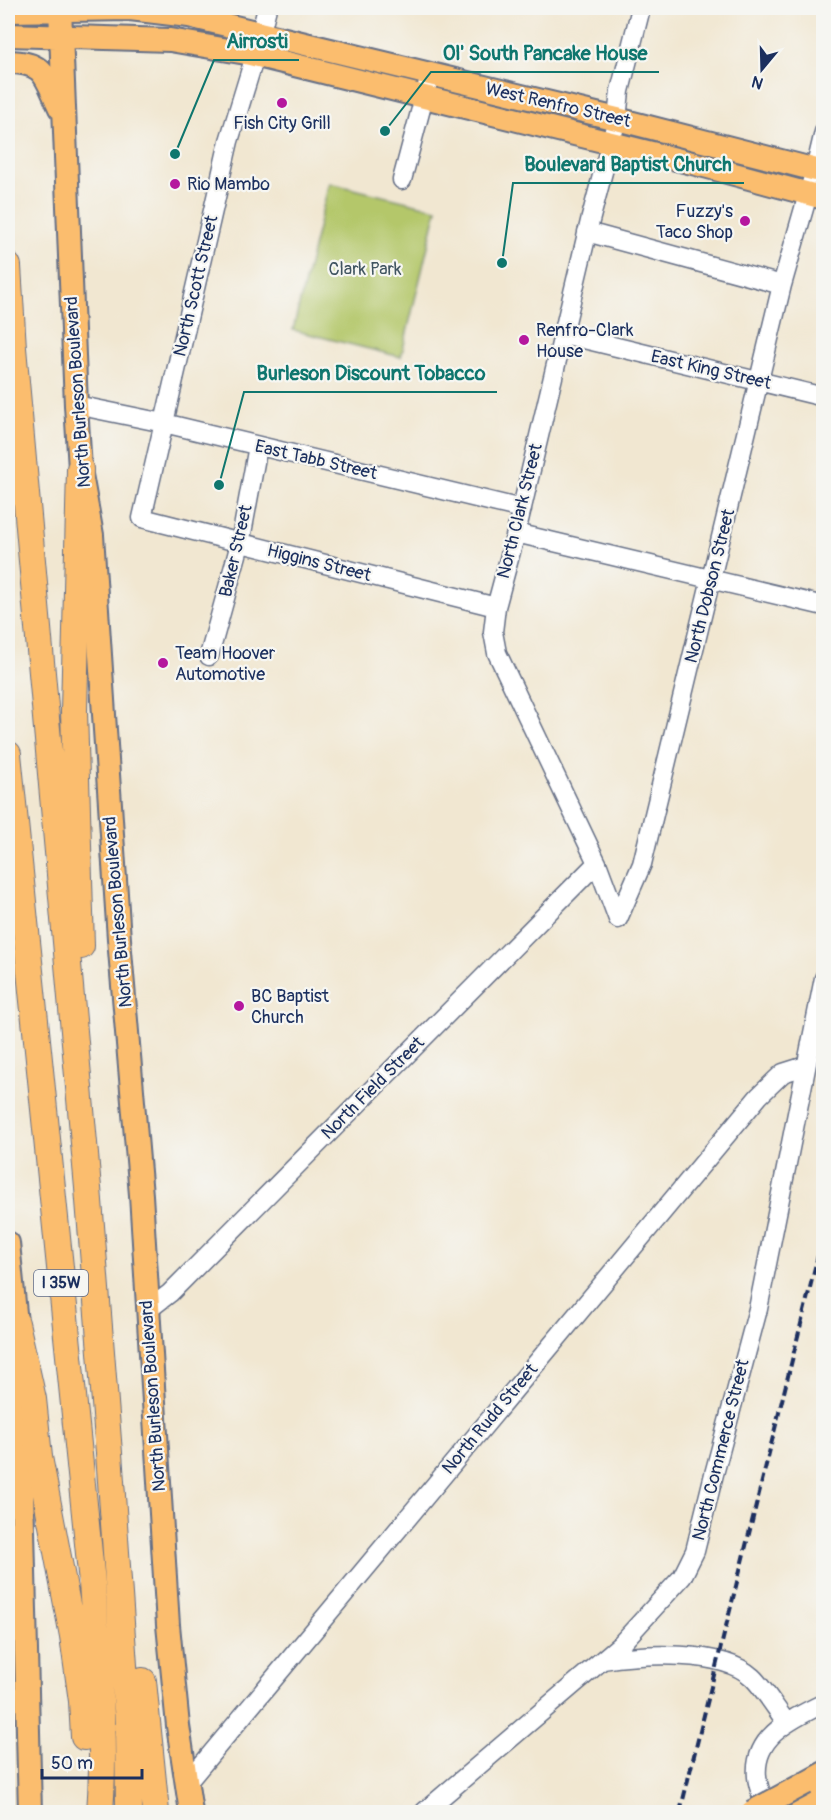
<svg xmlns="http://www.w3.org/2000/svg" width="831" height="1820" viewBox="0 0 831 1820" font-family="Pangolin,sans-serif">
  <style>
    .green { fill: #b4c76a; stroke: #687b64; stroke-width: 1.5 }
    .lines { fill: none; stroke-linecap: round; stroke-linejoin: round }
    .minor-casing { stroke: #666f86; stroke-width: 21 }
    .major-casing { stroke: #666f86; stroke-width: 26 }
    .highway-casing { stroke: #666f86; stroke-width: 28 }
    .minor { stroke: #fff; stroke-width: 18 }
    .major { stroke: #fbbd6e; stroke-width: 22 }
    .highway { stroke: #fbbd6e; stroke-width: 26 }
    .rail { stroke: #1b2f5e; stroke-width: 4; stroke-dasharray: 9 4.5; stroke-linecap: butt }
    .major-bridge-casing { stroke: #666f86; stroke-width: 26; stroke-linecap: butt }
    .major-bridge { stroke: #fbbd6e; stroke-width: 22 }
    .poi-dot { fill: #b5179e; stroke: #f6f6f2; stroke-width: 2 }
    .labels { text-anchor: middle; dominant-baseline: central; stroke-width: 4.5; stroke-linejoin: round; paint-order: stroke }
    .shield { fill: #f6f6f2; stroke: #5d6b8a; stroke-width: 1.5 }
    .shield-label { font-size: 16px; font-weight: bold; fill: #1b2f5e }
    .street-label { font-size: 18px; fill: #1b2f5e; stroke: #f6f6f2 }
    .poi-label { font-size: 18px; fill: #1b2f5e; stroke: #f6f6f2; text-anchor: start }
    .park-label { font-size: 18px; fill: #415561; stroke: #f6f6f2 }
    .leader { fill: none; stroke: #0f766e; stroke-width: 2 }
    .callout-dot { fill: #0f766e; stroke: #f6f6f2; stroke-width: 2 }
    .callout-label { font-size: 20px; text-anchor: middle; font-weight: bold; fill: #0f766e; stroke: #f6f6f2; stroke-width: 4.5; stroke-linejoin: round; paint-order: stroke }
  </style>
  <rect width="100%" height="100%" fill="#f6f6f2"/>
  <filter id="ink" filterUnits="userSpaceOnUse"><feTurbulence type="fractalNoise" baseFrequency=".0167" numOctaves="2"/><feDisplacementMap in="SourceGraphic" scale="12" xChannelSelector="R" yChannelSelector="G"/><feConvolveMatrix kernelMatrix="1 2 1 2 8 2 1 2 1" color-interpolation-filters="sRGB"/></filter>
  <filter id="wash" filterUnits="userSpaceOnUse"><feTurbulence type="fractalNoise" baseFrequency=".008" numOctaves="4" result="noise"/><feDisplacementMap in="SourceGraphic" scale="24" xChannelSelector="R" yChannelSelector="G"/><feGaussianBlur stdDeviation="1.35" result="paint"/><feColorMatrix in="noise" values="0 0 0 0 0 0 0 0 0 0 0 0 0 0 0 0 0 1.4 0 .05"/><feComposite in="paint" operator="in"/></filter>
  <g filter="url(#wash)">
    <rect width="100%" height="100%" fill="#f1e7d1"/>
    <!-- green -->
    <path class="green" d="M329 183 437 209 401 357 293 330Z"/>
  </g>
  <g filter="url(#ink)">
    <g class="lines">
      <!-- minor casing -->
      <g class="minor-casing">
        <path id="minor" d="M267 8 255 56 229 141 142 518 496 607
          M641 8 620 91 617 119 590 221 516 533 496 607 493 632 497 653 597 863 618 919 642 864 782 285 815 170 824 132
          M402 180 427 86
          M587 232 782 285
          M563 334 824 397
          M76 405 164 423 522 509
          M516 533 824 606
          M209 656 240 544 258 446
          M148 1310 170 1293 597 863
          M603 1660C641 1654 722 1649 752 1677 762 1686 777 1710 786 1722
          M186 1784 759 1096 783 1073 805 1066
          M424 1812 620 1645 682 1577 695 1551 714 1474 758 1309 824 978
          M767 1812C764 1801 758 1788 757 1777 753 1735 793 1719 824 1703"/>
      </g>
      <!-- major casing -->
      <g class="major-casing">
        <path id="major" d="M60 8 76 405 80 469 92 535 119 939 141 1195 168 1625 178 1726 191 1812
          M8 11 130 9 189 16 617 119 824 172
          M8 35 170 40 246 53 708 167 824 198
          M8 62C46 62 45 77 60 108
          M8 1243 16 1323 20 1409 30 1812
          M806 1783 824 1773
          M797 1812 824 1798"/>
      </g>
      <!-- highway casing -->
      <g class="highway-casing">
        <path id="highway" d="M8 266 13 348 88 1188 109 1453 128 1722 129 1812
          M80 469 74 711 81 946
          M8 754 92 1583C97 1659 106 1736 100 1812
          M16 1323 33 1399 39 1457 73 1636 82 1701 84 1737
          M143 1681 156 1812"/>
      </g>
      <!-- minor -->
      <use href="#minor" class="minor"/>
      <!-- major -->
      <use href="#major" class="major"/>
      <!-- highway -->
      <use href="#highway" class="highway"/>
      <!-- rail -->
      <path class="rail" d="M680 1812 824 1231"/>
      <!-- major-bridge casing -->
      <g class="major-bridge-casing">
        <path id="major-bridge" d="M752 1812 806 1783"/>
      </g>
      <!-- major-bridge -->
      <use href="#major-bridge" class="major-bridge"/>
    </g>
  </g>
  <!-- markers -->
  <g class="poi-dot">
    <circle cx="282" cy="103" r="6"/>
    <circle cx="175" cy="184" r="6"/>
    <circle cx="745" cy="221" r="6"/>
    <circle cx="524" cy="340" r="6"/>
    <circle cx="163" cy="663" r="6"/>
    <circle cx="239" cy="1006" r="6"/>
  </g>
  <g class="labels">
    <!-- shield labels -->
    <rect class="shield" x="34" y="1270" width="54" height="26" rx="4.5"/>
    <g class="shield-label">
      <text x="61" y="1283">I 35W</text>
    </g>
    <!-- street labels -->
    <g class="street-label">
      <text transform="translate(558 105) rotate(13)">West Renfro Street</text>
      <text transform="translate(196 286) rotate(-77)">North Scott Street</text>
      <text transform="translate(711 370) rotate(13)">East King Street</text>
      <text transform="translate(78 392) rotate(-94)">North Burleson Boulevard</text>
      <text transform="translate(316 460) rotate(13)">East Tabb Street</text>
      <text transform="translate(520 511) rotate(-76)">North Clark Street</text>
      <text transform="translate(236 551) rotate(-77)">Baker Street</text>
      <text transform="translate(319 563) rotate(14)">Higgins Street</text>
      <text transform="translate(710 586) rotate(-76)">North Dobson Street</text>
      <text transform="translate(118 912) rotate(-95)">North Burleson Boulevard</text>
      <text transform="translate(373 1088) rotate(-45)">North Field Street</text>
      <text transform="translate(153 1396) rotate(-94)">North Burleson Boulevard</text>
      <text transform="translate(490 1419) rotate(-50)">North Rudd Street</text>
      <text transform="translate(721 1450) rotate(-76)">North Commerce Street</text>
    </g>
    <!-- poi labels -->
    <g class="poi-label">
      <text x="282" y="123" text-anchor="middle">Fish City Grill</text>
      <text x="187" y="184">Rio Mambo</text>
      <text x="733" y="211" text-anchor="end">Fuzzy's<tspan x="733" dy="21">Taco Shop</tspan></text>
      <text x="536" y="330">Renfro-Clark<tspan x="536" dy="21">House</tspan></text>
      <text x="175" y="653">Team Hoover<tspan x="175" dy="21">Automotive</tspan></text>
      <text x="251" y="996">BC Baptist<tspan x="251" dy="21">Church</tspan></text>
    </g>
    <!-- park labels -->
    <g class="park-label">
      <text x="365" y="269">Clark Park</text>
    </g>
  </g>
  <!-- callouts -->
  <path class="leader" d="M175 154L214 60H299M385 131L431 72H659M502 263L513 183H744M219 485L244 392H497"/>
  <g class="callout-dot">
    <circle cx="175" cy="154" r="6"/>
    <circle cx="385" cy="131" r="6"/>
    <circle cx="502" cy="263" r="6"/>
    <circle cx="219" cy="485" r="6"/>
  </g>
  <g class="callout-label">
    <text x="257" y="48">Airrosti</text>
    <text x="545" y="60">Ol' South Pancake House</text>
    <text x="628" y="171">Boulevard Baptist Church</text>
    <text x="371" y="380">Burleson Discount Tobacco</text>
  </g>
  <!-- margin -->
  <rect width="831" height="1820" fill="none" stroke="#f6f6f2" stroke-width="30"/>
  <!-- north arrow -->
  <g transform="translate(762 69) rotate(199)" stroke="#f6f6f2" stroke-width="4.5" paint-order="stroke">
  <path d="M0-4.5L10 22L0 15L-10 22Z" fill="#1b2f5e"/>
  <text y="-9" font-size="16" font-weight="bold" text-anchor="middle" fill="#1b2f5e">N</text>
  </g>
  <!-- scale -->
  <path d="M42 1769v9h100v-9" fill="none" stroke="#1b2f5e" stroke-width="3"/>
  <text x="51" y="1769" font-size="18" fill="#1b2f5e" stroke="#f6f6f2" stroke-width="4.5" paint-order="stroke">50 m</text>
</svg>
